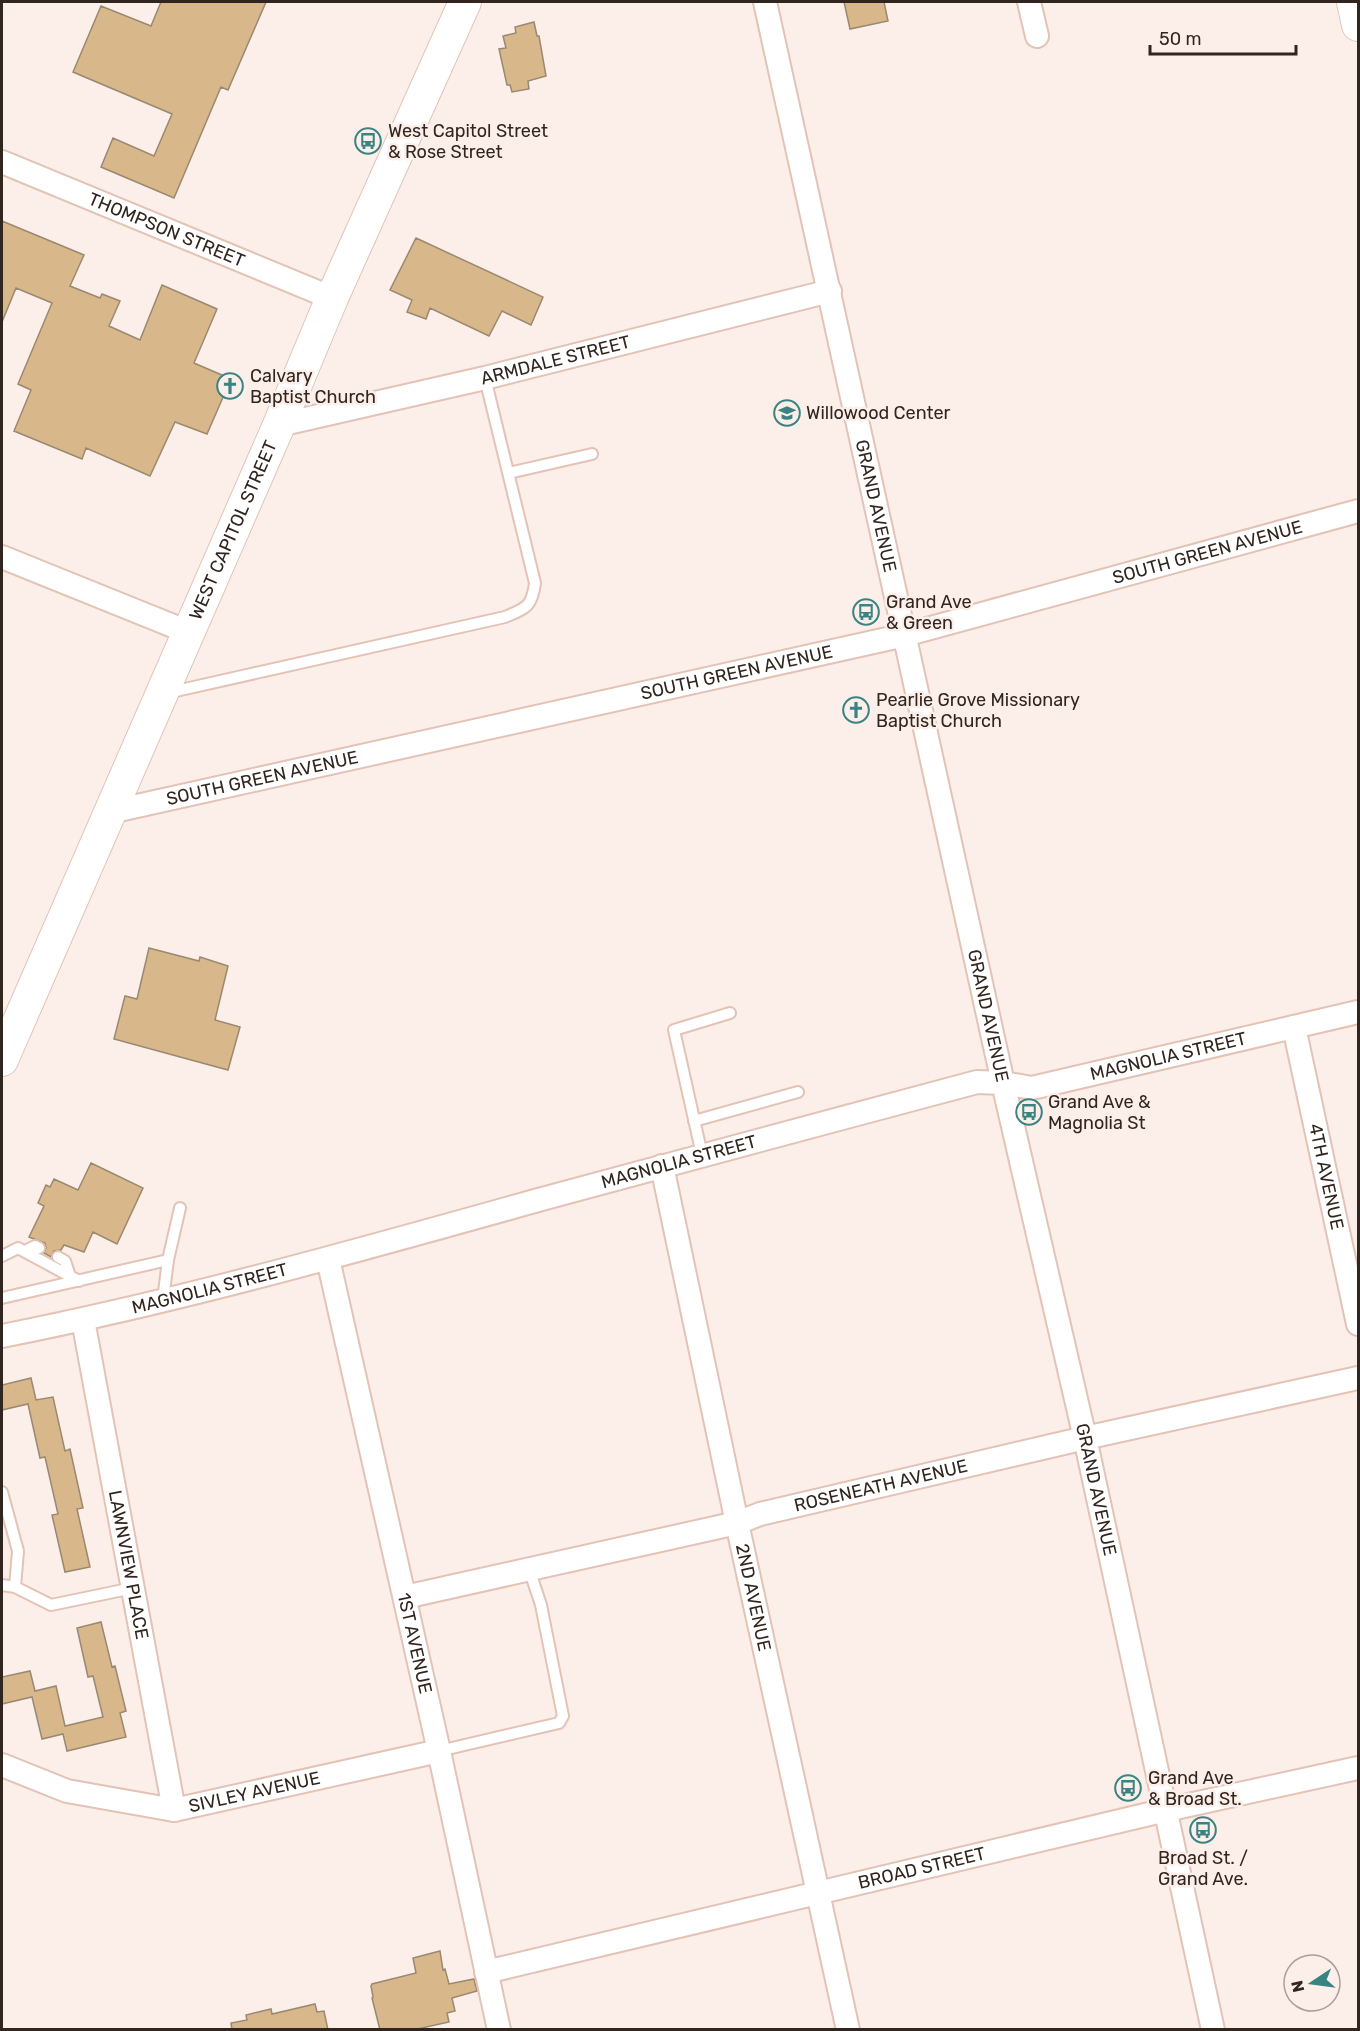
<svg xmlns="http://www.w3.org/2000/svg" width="1360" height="2031" viewBox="0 0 1360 2031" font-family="Rubik,sans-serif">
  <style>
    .building { fill: #d8b78a; stroke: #9a8870; stroke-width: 1.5 }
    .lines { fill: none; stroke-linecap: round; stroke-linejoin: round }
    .service-casing { stroke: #e2c3b5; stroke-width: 14 }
    .minor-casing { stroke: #e2c3b5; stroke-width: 26 }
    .secondary-casing { stroke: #e2c3b5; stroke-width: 34 }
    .service { stroke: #fff; stroke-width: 10 }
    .minor { stroke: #fff; stroke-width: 22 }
    .secondary { stroke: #fff; stroke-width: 32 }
    .labels { text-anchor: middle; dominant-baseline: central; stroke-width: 5; stroke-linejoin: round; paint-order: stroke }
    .poi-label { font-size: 18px; fill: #31251f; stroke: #fcefe9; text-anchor: start }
    .street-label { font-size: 18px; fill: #31251f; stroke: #fcefe9 }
  </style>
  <rect width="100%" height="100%" fill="#fcefe9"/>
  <!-- building -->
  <path class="building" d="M161 2H266L228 90 221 87 174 198 101 167 113 138 154 156 172 114 73 72 101 6 151 26Z
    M844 2H884L888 21 850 29Z
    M534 22 537 36H539L546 76 528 81 529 89 512 92 510 85H507L499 49 506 48 503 36 516 33 515 27Z
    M2 221 84 255 70 286 100 298 102 294 120 301 109 326 140 340 162 285 217 309 194 363 231 379 207 434 175 422 150 476 86 448 82 459 14 431 31 390 18 384 52 303 16 288 2 322Z
    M416 238 543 297 531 325 502 311 489 336 430 308 426 319 407 312 412 300 390 290Z
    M149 948 199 961 200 957 228 966 215 1020 240 1027 228 1070 114 1039 125 996 137 999Z
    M91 1163 143 1188 117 1244 93 1232 84 1252 64 1245 61 1250 54 1251 51 1257 44 1253 46 1248 45 1243 29 1237 44 1206 38 1203 46 1185 50 1187 54 1179 78 1190Z
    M31 1378 36 1400 53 1397 65 1451 70 1449 83 1508 77 1509 90 1567 65 1572 52 1515 58 1514 45 1457 40 1458 28 1404 2 1410V1385Z
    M101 1622 112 1667 115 1666 126 1711 120 1713 126 1737 67 1751 63 1734 42 1739 32 1697 2 1704V1677L30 1671 35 1691 56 1686 65 1726 103 1717 93 1676 88 1677 77 1628Z
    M440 1951 443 1970 445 1969 449 1984 474 1979 477 1991 452 1998 455 2011 447 2013 449 2022 413 2030H380L372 1998 373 1997 371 1986 372 1984 416 1973 413 1958Z
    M315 2004 317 2012 324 2011 328 2030H232L231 2023 247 2020 246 2015 271 2009 272 2014Z"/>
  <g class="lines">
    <!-- service casing -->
    <g class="service-casing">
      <path id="service" d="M509 473 592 454
        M167 693 505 617C526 608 532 607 535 583L485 378
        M694 1121 798 1092
        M702 1155 674 1030 730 1013
        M25 1251 35 1246 39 1248
        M2 1256 18 1248 79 1281
        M58 1257 65 1261 70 1276
        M2 1298 168 1260 180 1208
        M163 1300 168 1260
        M2 1492 18 1551 15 1587
        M2 1585 15 1587 51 1605 133 1588
        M439 1751 559 1723 563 1716 541 1605 529 1569"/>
    </g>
    <!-- minor casing -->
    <g class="minor-casing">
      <g id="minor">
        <path id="s1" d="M765 2 1003 1083 1085 1438 1213 2030"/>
        <path d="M1029 2 1037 36"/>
        <path id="s2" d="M2 162 332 298"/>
        <path id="s3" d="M279 425 485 378 830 291"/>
        <path d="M2 557 188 632"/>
        <path id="s4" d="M110 812 905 635 1358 511"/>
        <path id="s5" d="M1294 1027 1358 1324"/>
        <path id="s6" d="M662 1166 737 1523 848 2030"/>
        <path id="s7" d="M328 1259 439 1751 499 2030"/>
        <path id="s8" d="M83 1320 174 1810"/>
        <path id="s9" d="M2 1336C184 1300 363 1249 542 1199 687 1159 832 1121 977 1082L1003 1083 1032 1088 1358 1012"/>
        <path id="s10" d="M405 1597 737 1523 760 1514 1085 1438 1358 1378"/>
        <path id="s11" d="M2 1765 67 1791 174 1810 439 1751"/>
        <path id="s12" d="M486 1972 1166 1810 1358 1768"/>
      </g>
    </g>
    <!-- secondary casing -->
    <g class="secondary-casing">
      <g id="secondary">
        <path d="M1353 2 1358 25"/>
        <path id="s13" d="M2 1060 279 425 332 298 465 2"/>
      </g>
    </g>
    <!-- service -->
    <use href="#service" class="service"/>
    <!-- minor -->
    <use href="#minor" class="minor"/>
    <!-- secondary -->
    <use href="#secondary" class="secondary"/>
  </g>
  <!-- icons -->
  <defs>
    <g id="bus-ring" transform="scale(1.35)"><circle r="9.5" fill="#fcefe9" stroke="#3b8382" stroke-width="1.5"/><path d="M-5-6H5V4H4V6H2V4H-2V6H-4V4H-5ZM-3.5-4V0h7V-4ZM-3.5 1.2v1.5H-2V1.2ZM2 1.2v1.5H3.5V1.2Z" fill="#3b8382"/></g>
    <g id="church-ring" transform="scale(1.35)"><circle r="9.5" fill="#fcefe9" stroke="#3b8382" stroke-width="1.5"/><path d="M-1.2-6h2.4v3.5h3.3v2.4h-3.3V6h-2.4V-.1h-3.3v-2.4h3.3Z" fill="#3b8382"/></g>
    <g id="school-ring" transform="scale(1.35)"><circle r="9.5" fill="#fcefe9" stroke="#3b8382" stroke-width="1.5"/><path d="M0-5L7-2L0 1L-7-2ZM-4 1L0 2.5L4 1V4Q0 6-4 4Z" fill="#3b8382"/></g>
  </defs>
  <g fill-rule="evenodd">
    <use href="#bus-ring" x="368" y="141"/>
    <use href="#church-ring" x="230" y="386"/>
    <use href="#school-ring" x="787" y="413"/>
    <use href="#bus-ring" x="866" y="612"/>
    <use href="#church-ring" x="856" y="710"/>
    <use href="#bus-ring" x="1029" y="1112"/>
    <use href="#bus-ring" x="1128" y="1788"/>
    <use href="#bus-ring" x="1203" y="1830"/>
  </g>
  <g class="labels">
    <!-- poi labels -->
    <g class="poi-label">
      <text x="388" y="131">West Capitol Street<tspan x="388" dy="21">&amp; Rose Street</tspan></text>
      <text x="250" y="376">Calvary<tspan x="250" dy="21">Baptist Church</tspan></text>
      <text x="806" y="413">Willowood Center</text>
      <text x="886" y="602">Grand Ave<tspan x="886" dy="21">&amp; Green</tspan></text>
      <text x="876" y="700">Pearlie Grove Missionary<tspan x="876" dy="21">Baptist Church</tspan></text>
      <text x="1048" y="1102">Grand Ave &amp;<tspan x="1048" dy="21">Magnolia St</tspan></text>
      <text x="1148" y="1778">Grand Ave<tspan x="1148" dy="21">&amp; Broad St.</tspan></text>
      <text x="1203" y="1858" text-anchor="middle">Broad St. /<tspan x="1203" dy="21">Grand Ave.</tspan></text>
    </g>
    <!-- street labels -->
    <g class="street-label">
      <text stroke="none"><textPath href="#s2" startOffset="178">THOMPSON STREET</textPath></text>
      <text stroke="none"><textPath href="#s3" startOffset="284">ARMDALE STREET</textPath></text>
      <text stroke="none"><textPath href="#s1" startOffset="516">GRAND AVENUE</textPath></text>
      <text stroke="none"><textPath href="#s13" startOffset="578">WEST CAPITOL STREET</textPath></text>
      <text stroke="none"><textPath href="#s4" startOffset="1128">SOUTH GREEN AVENUE</textPath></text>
      <text stroke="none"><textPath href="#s4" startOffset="642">SOUTH GREEN AVENUE</textPath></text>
      <text stroke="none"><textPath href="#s4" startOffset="156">SOUTH GREEN AVENUE</textPath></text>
      <text stroke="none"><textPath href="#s1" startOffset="1038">GRAND AVENUE</textPath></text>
      <text stroke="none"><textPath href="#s9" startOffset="1203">MAGNOLIA STREET</textPath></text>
      <text stroke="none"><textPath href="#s9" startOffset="699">MAGNOLIA STREET</textPath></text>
      <text stroke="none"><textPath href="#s5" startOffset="153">4TH AVENUE</textPath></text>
      <text stroke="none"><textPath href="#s9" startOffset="213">MAGNOLIA STREET</textPath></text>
      <text stroke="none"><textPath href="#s10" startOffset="489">ROSENEATH AVENUE</textPath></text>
      <text stroke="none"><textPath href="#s1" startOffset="1524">GRAND AVENUE</textPath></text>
      <text stroke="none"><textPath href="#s8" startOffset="249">LAWNVIEW PLACE</textPath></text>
      <text stroke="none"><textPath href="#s6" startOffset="441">2ND AVENUE</textPath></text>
      <text stroke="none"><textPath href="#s7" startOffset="394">1ST AVENUE</textPath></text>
      <text stroke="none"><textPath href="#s11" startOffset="261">SIVLEY AVENUE</textPath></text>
      <text stroke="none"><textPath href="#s12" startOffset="448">BROAD STREET</textPath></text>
    </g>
  </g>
  <!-- border -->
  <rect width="1360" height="2031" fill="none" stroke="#31251f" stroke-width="6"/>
  <!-- north arrow -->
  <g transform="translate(1312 1983) rotate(257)"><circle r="28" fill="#fcefe9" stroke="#ab9e98" stroke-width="1.5"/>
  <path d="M0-4.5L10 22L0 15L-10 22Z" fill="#3b8382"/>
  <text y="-9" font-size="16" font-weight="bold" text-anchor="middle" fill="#31251f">N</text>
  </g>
  <!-- scale -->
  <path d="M1150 45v9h146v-9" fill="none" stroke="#31251f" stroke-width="3"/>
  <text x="1159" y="45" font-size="18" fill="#31251f" stroke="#fcefe9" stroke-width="4.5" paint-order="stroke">50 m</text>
</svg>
